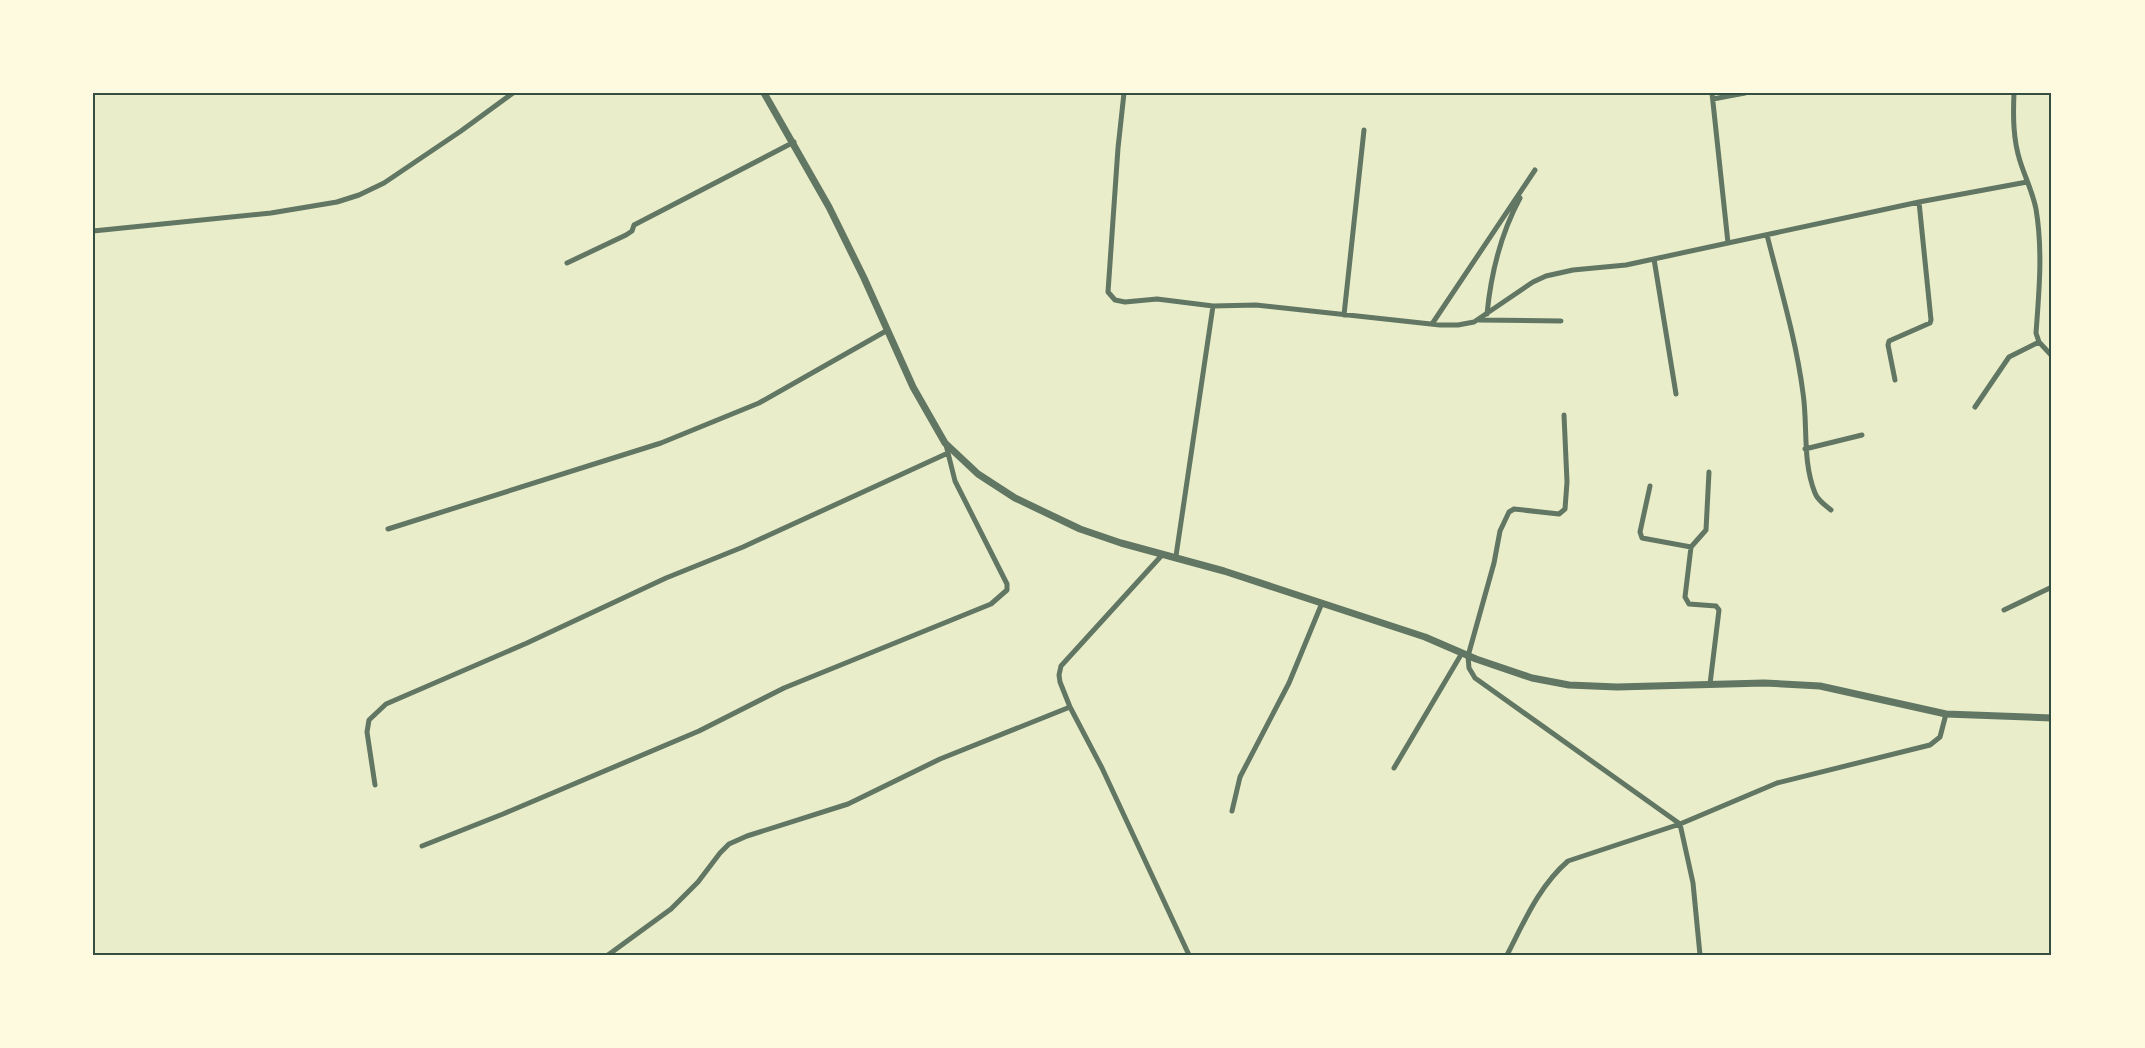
<svg xmlns="http://www.w3.org/2000/svg" width="2145" height="1048" viewBox="0 0 2145 1048" font-family="Mulish,sans-serif">
  <style>
    .lines { fill: none; stroke-linecap: round; stroke-linejoin: round }
    .minor { stroke: #617663; stroke-width: 5 }
    .tertiary { stroke: #617663; stroke-width: 7 }
    .neatline { fill: none; stroke: #344e41; stroke-width: 2 }
  </style>
  <rect width="100%" height="100%" fill="#e9edc9"/>
  <g class="lines">
    <!-- minor -->
    <path class="minor" d="M1124 93 1118 148 1108 292 1115 300 1125 302 1157 299 1213 306
      M2014 93C2013 116 2013 139 2020 161 2025 177 2033 193 2036 209 2043 251 2039 292 2036 333L2039 342 2052 356
      M1713 99 1745 93
      M93 231 271 213 337 202 359 195 384 183 461 131 513 93
      M1767 235C1780 287 1796 339 1803 393 1808 426 1802 460 1815 493 1818 501 1825 505 1831 510
      M1728 243 1919 202 2027 182
      M1654 259 1676 394
      M567 263 626 235 632 231 634 225 794 142
      M1487 314C1491 273 1500 235 1520 198
      M1344 315 1364 130
      M1479 320 1561 321
      M1432 324 1535 170
      M1895 380 1888 345 1889 341 1930 323 1931 320 1919 202
      M1975 407 2009 357 2039 342
      M1564 415 1567 482 1565 509 1559 514 1514 509 1509 512 1500 531 1494 563 1468 656 1469 668 1475 678 1680 824 1693 883 1700 955
      M1805 449 1862 435
      M1709 472 1706 530 1691 547 1685 597 1689 604 1716 606 1719 610 1710 684
      M1650 486 1640 532 1642 538 1691 547
      M388 529 661 443 759 403 886 331
      M1163 554 1061 666 1059 675 1060 682 1070 707 1102 768 1189 955
      M1176 556 1213 306 1256 305 1440 325H1458L1474 322 1533 282 1546 276 1573 270 1626 265 1728 243 1712 93
      M2004 610 2052 587
      M1394 768 1462 653
      M375 785 367 732 369 720 386 704 527 643 666 578 743 547 948 453
      M1232 811 1240 777 1289 683 1322 603
      M422 846 503 814 699 731 784 688 991 604 1007 590V584L955 481 946 445
      M608 955 671 909 698 882 720 853 729 844 747 836 848 804 940 759 1070 707
      M1507 955C1524 922 1539 886 1568 861L1680 824 1777 783 1930 745 1940 737 1946 714"/>
    <!-- tertiary -->
    <path class="tertiary" d="M764 93 829 207 864 278 913 387 945 443 978 474 1015 498 1080 529 1121 543 1224 571 1425 637 1476 659 1532 678 1569 685 1617 687 1764 683 1820 686 1946 714 2052 718"/>
  </g>
  <!-- border -->
  <rect width="2145" height="1048" fill="none" stroke="#fefae0" stroke-width="189"/>
  <rect x="94" y="94" width="1956" height="860" class="neatline"/>
</svg>
